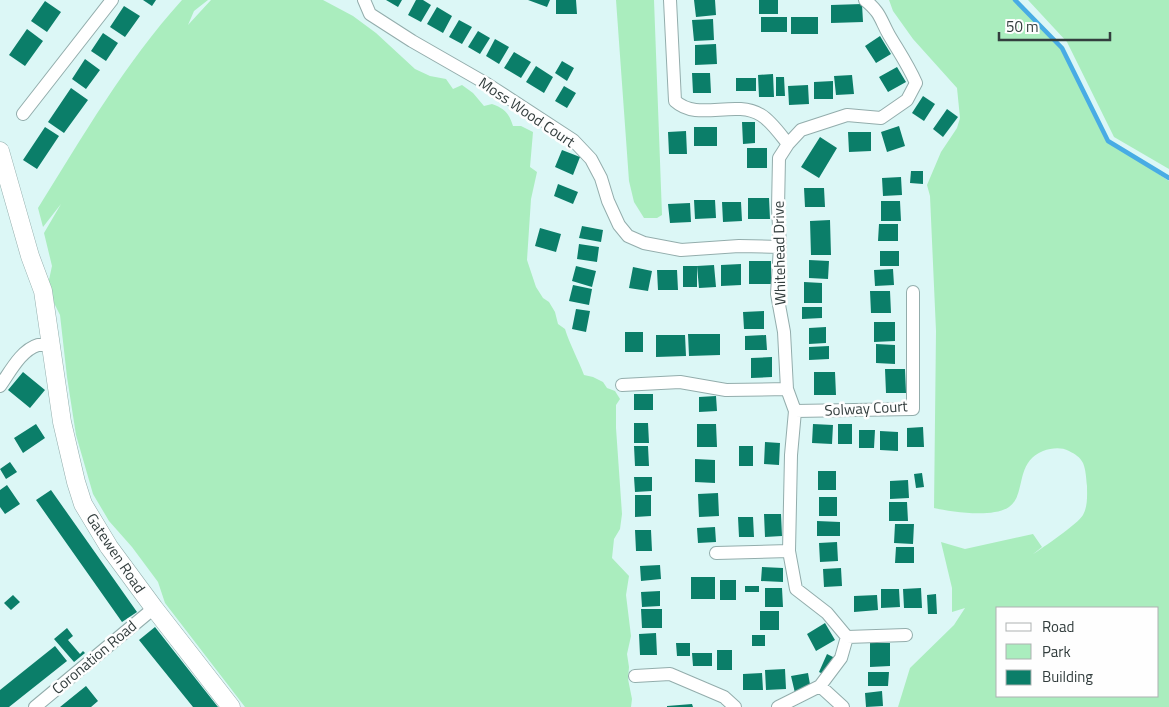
<svg xmlns="http://www.w3.org/2000/svg" width="1169" height="707" viewBox="0 0 1169 707" font-family="'Titillium Web',sans-serif">
  <style>
    .green { fill: #aaedbe; fill-rule: evenodd }
    .lines { fill: none; stroke-linecap: round; stroke-linejoin: round }
    .stream { stroke: #48ace4; stroke-width: 4.5 }
    .building { fill: #0b7e69 }
    .street-casing { stroke: #93adac; stroke-width: 14 }
    .secondary-casing { stroke: #93adac; stroke-width: 19 }
    .street { stroke: #fff; stroke-width: 12 }
    .secondary { stroke: #fff; stroke-width: 18 }
    .labels { text-anchor: middle; dominant-baseline: central; stroke-width: 5; stroke-linejoin: round; paint-order: stroke }
    .street-label { font-size: 15px; fill: #333e3e; stroke: #fefefe }
  </style>
  <rect width="100%" height="100%" fill="#dcf7f6"/>
  <!-- green -->
  <path class="green" d="M182 0H208L194 11 188 25 211 0H323L353 16 376 33 415 69 430 76 446 79 453 89 462 85 473 93 484 106 492 104C504 108 509 113 513 126H521L533 132 530 167 537 172 531 199 527 260 536 287 543 298 549 302 555 312 558 324 565 329C570 345 578 359 584 375L593 377 603 382 607 388 615 391 620 399 616 405V428L622 514 620 529 614 539 612 558 629 576 626 595 631 636 627 654 629 667 628 679 632 699 631 707H245L165 603 158 582 132 547 109 521 93 494 76 435 67 377 60 315 47 289 52 266 44 233 61 204 43 227 38 208C83 136 125 63 182 0Z
    M616 0H654L662 215 657 218H644L634 202 629 181Z
    M889 0H1015L1062 48 1108 141 1169 181V707H898L910 668 954 625 965 608 952 612V588L941 542 965 549 1033 534 1042 547 1032 555C1042 548 1078 524 1083 515 1088 506 1087 495 1087 486 1086 478 1086 470 1083 463 1080 457 1075 454 1069 451 1061 447 1052 448 1043 451 1014 463 1027 494 1009 507 993 518 952 512 934 508L936 331 930 196 927 185 941 152 957 128 960 118 957 88 913 39 893 11ZM998 608H1158V696H998Z
    M1028 0H1169V169L1114 137 1067 42Z"/>
  <g class="lines">
    <!-- stream -->
    <path class="stream" d="M1015 0 1062 48 1108 141 1169 178"/>
  </g>
  <!-- building -->
  <path class="building" d="M143 0H156L152 6Z
    M386 0H402L398 7Z
    M416 0H423L431 5 421 22 408 15Z
    M528 0H550L547 7Z
    M556 0H576L577 14H556Z
    M694 0H715L716 15 696 17Z
    M759 0H778V14H759Z
    M45 1 61 12 47 32 31 21Z
    M862 4 863 22 831 23V5Z
    M124 6 140 16 125 37 110 27Z
    M437 7 452 16 443 33 427 24Z
    M761 17H787V32H761Z
    M791 17H818V34H791Z
    M713 19 714 40 694 41 692 20Z
    M459 20 472 27 462 44 449 37Z
    M27 29 43 41 25 66 9 55Z
    M478 31 490 38 480 54 468 47Z
    M103 33 118 43 106 61 91 51Z
    M880 36 891 54 876 63 865 46Z
    M495 39 509 47 499 64 486 56Z
    M716 44 717 64 695 65V45Z
    M514 52 531 62 521 78 504 68Z
    M85 59 100 70 86 89 72 79Z
    M562 61 574 68 567 81 555 73Z
    M536 66 553 77 544 93 526 82Z
    M897 67 906 82 888 92 879 77Z
    M692 73H710L711 93H693Z
    M773 74 774 97H759L758 75Z
    M852 75 854 94 836 95 834 76Z
    M776 77H784L785 96H776Z
    M736 78H756V91H736Z
    M833 81V99H814V82Z
    M808 85 809 104 789 105 788 86Z
    M564 86 576 93 567 108 555 101Z
    M71 88 88 100 64 133 48 122Z
    M923 96 935 104 924 121 912 113Z
    M947 109 958 117 943 137 933 129Z
    M742 122H755V143L743 144Z
    M899 126 905 146 887 152 881 132Z
    M45 127 59 136 37 169 23 160Z
    M694 127H717V146H694Z
    M686 131 687 154H669L668 132Z
    M848 132H871V151L849 152Z
    M820 137 837 148 819 178 801 167Z
    M747 148H767V168H747Z
    M562 150 580 157 573 175 555 167Z
    M911 171H923V184L910 183Z
    M901 177 902 195 883 196 882 178Z
    M558 184 578 192 573 204 554 196Z
    M804 188H824L825 207H805Z
    M748 198H769L770 219H748Z
    M694 200H715L716 218 695 219Z
    M881 201H900L901 221H881Z
    M722 202H741L742 221 723 222Z
    M690 203 691 222 670 223 668 204Z
    M830 220 831 255H811L810 221Z
    M879 224H898V241H878Z
    M582 226 603 230 601 242 579 238Z
    M540 228 561 234 556 252 535 246Z
    M579 244 599 247 597 262 577 259Z
    M880 251H899V266H880Z
    M809 260 829 261 828 279 809 278Z
    M749 261H771V284H749Z
    M741 264V285L721 286V265Z
    M714 265 716 287 699 288 697 266Z
    M576 266 596 271 592 287 572 281Z
    M683 266H697V287H683Z
    M633 267 652 271 648 291 629 288Z
    M893 269 894 285 875 286 874 270Z
    M657 270H677L678 290H658Z
    M804 282 822 283V303H804Z
    M573 285 592 289 589 305 569 301Z
    M870 291H890L891 313H871Z
    M802 307H822V318L802 319Z
    M576 309 590 311 586 332 572 329Z
    M764 311V329H744L743 312Z
    M874 322H895V341L874 342Z
    M826 327V343L809 344V328Z
    M625 332H643V352H625Z
    M688 334H720V355L689 356Z
    M656 335H685L686 356 656 357Z
    M766 335 767 350H745V336Z
    M876 344 895 345V364L876 363Z
    M829 346V359L809 360V347Z
    M772 357V377L751 378V358Z
    M885 369H905L906 393H886Z
    M23 372 45 390 30 408 8 390Z
    M814 372H835L836 395H814Z
    M634 394H653V410H634Z
    M716 396 717 411 699 412V397Z
    M634 423H648L649 443H634Z
    M36 424 45 438 23 453 14 438Z
    M697 424H716L717 447H697Z
    M813 424 833 425 832 444 812 443Z
    M838 424H852V444H838Z
    M923 427 924 447H907V428Z
    M859 430H875L874 448H859Z
    M880 431 898 432V451L880 450Z
    M765 442 780 443 779 465 764 464Z
    M634 446H648L649 466H635Z
    M739 446H753V466H739Z
    M695 459 715 460V483L695 482Z
    M10 462 17 472 6 479 0 469Z
    M818 471H836V490H818Z
    M922 473 924 487 916 488 914 474Z
    M634 477H652V491L635 492Z
    M908 480 909 498 890 499V481Z
    M7 485 20 504 5 514 0 507V490Z
    M51 490 137 612 122 622 36 500Z
    M718 493 719 516 699 517 698 494Z
    M635 495H651V516L635 517Z
    M819 497H837V516H819Z
    M889 502H907L908 521H889Z
    M764 514H781L782 536 765 537Z
    M738 517H753L754 537H739Z
    M817 521 840 522V536H817Z
    M895 524H914L913 544 894 543Z
    M715 527 716 542 698 543 697 528Z
    M635 530H651L652 551H636Z
    M837 542 838 561 820 562 819 543Z
    M896 547H914V563H895Z
    M660 565 661 579 641 581 640 566Z
    M762 567 783 568V582L761 581Z
    M841 568 842 586 824 587 823 569Z
    M691 577H715V599H691Z
    M720 580H736V600H720Z
    M745 586H759V592H745Z
    M765 588H782L783 607H765Z
    M921 588 922 608H904L903 589Z
    M881 589H899L900 607 881 608Z
    M660 591V606L642 607 641 592Z
    M936 594 937 614H928L927 595Z
    M13 595 20 602 11 610 4 603Z
    M877 595 878 610 854 612V596Z
    M641 609H662V628H642Z
    M760 611H779V630H760Z
    M825 623 835 640 816 651 807 634Z
    M155 627 173 650 218 707H193L151 655 139 640Z
    M67 628 73 636 68 640 80 654 83 651 85 653 74 662 54 639Z
    M656 633 657 655H640L639 634Z
    M752 635H765V646H752Z
    M676 643H690V656H677Z
    M870 643H890V666L870 667Z
    M55 646 67 661 9 707H0V690Z
    M717 650H732V670H717Z
    M692 653H712V666H693Z
    M827 654 835 658 827 676 819 672Z
    M785 669 786 689 766 690 765 670Z
    M868 672H889L888 686H868Z
    M762 673 763 690H743V674Z
    M808 673 811 690 795 693 791 676Z
    M86 686 98 701 91 707H60Z
    M882 691 883 706 866 707 865 693Z
    M692 704 693 707H667V706Z"/>
  <g class="lines">
    <!-- street casing -->
    <g class="street-casing">
      <path id="street" d="M364 0 370 14 412 41 487 84 573 140 591 159 601 178 608 201 619 225 628 236 644 243 681 250 739 246 780 247
        M670 0 675 101C698 122 734 99 761 115 771 121 780 134 788 144
        M23 114 112 0
        M622 385 680 382 726 390 787 389
        M0 386C10 372 21 350 38 345 42 345 47 345 50 345
        M795 411 913 409V292
        M716 553 789 551
        M847 637 906 635
        M635 676 670 674 724 697 735 707
        M820 686 843 707
        M35 707 154 608
        M778 707 820 686 841 658 847 637 827 613 796 589 789 551 791 455 795 411 787 389 784 332 777 294 780 247 778 208 779 158 788 144 801 130 847 115 881 118 907 100 916 83C908 65 899 52 889 35 880 19 881 13 865 0"/>
    </g>
    <!-- secondary casing -->
    <g class="secondary-casing">
      <path id="secondary" d="M0 151 30 256 43 291 62 422 76 482 83 504 109 547 154 608 231 707"/>
    </g>
    <!-- street -->
    <use href="#street" class="street"/>
    <!-- secondary -->
    <use href="#secondary" class="secondary"/>
  </g>
  <g class="labels">
    <!-- street labels -->
    <g class="street-label">
      <text transform="translate(527 112) rotate(34)">Moss Wood Court</text>
      <text transform="translate(779 253) rotate(-91)">Whitehead Drive</text>
      <text transform="translate(866 408) rotate(-3)">Solway Court</text>
      <text transform="translate(116 553) rotate(56)">Gatewen Road</text>
      <text transform="translate(94 657) rotate(-40)">Coronation Road</text>
    </g>
  </g>
  <!-- legend -->
  <rect x="996" y="607" width="162" height="90" fill="#fefefe" stroke="#adb1b1"/>
  <rect x="1006" y="623" width="25" height="8" fill="#ffffff" stroke="#adb1b1"/>
  <text x="1042" y="632" font-size="15" fill="#333e3e">Road</text>
  <rect x="1006" y="644" width="25" height="15" fill="#aaedbe" stroke="#adb1b1"/>
  <text x="1042" y="657" font-size="15" fill="#333e3e">Park</text>
  <rect x="1006" y="670" width="25" height="15" fill="#0b7e69" stroke="#adb1b1"/>
  <text x="1042" y="682" font-size="15" fill="#333e3e">Building</text>
  <!-- scale -->
  <path d="M999 32v8h111v-8" fill="none" stroke="#333e3e" stroke-width="2.5"/>
  <text x="1006" y="32" font-size="15" fill="#333e3e" stroke="#fefefe" stroke-width="4" paint-order="stroke">50 m</text>
</svg>
